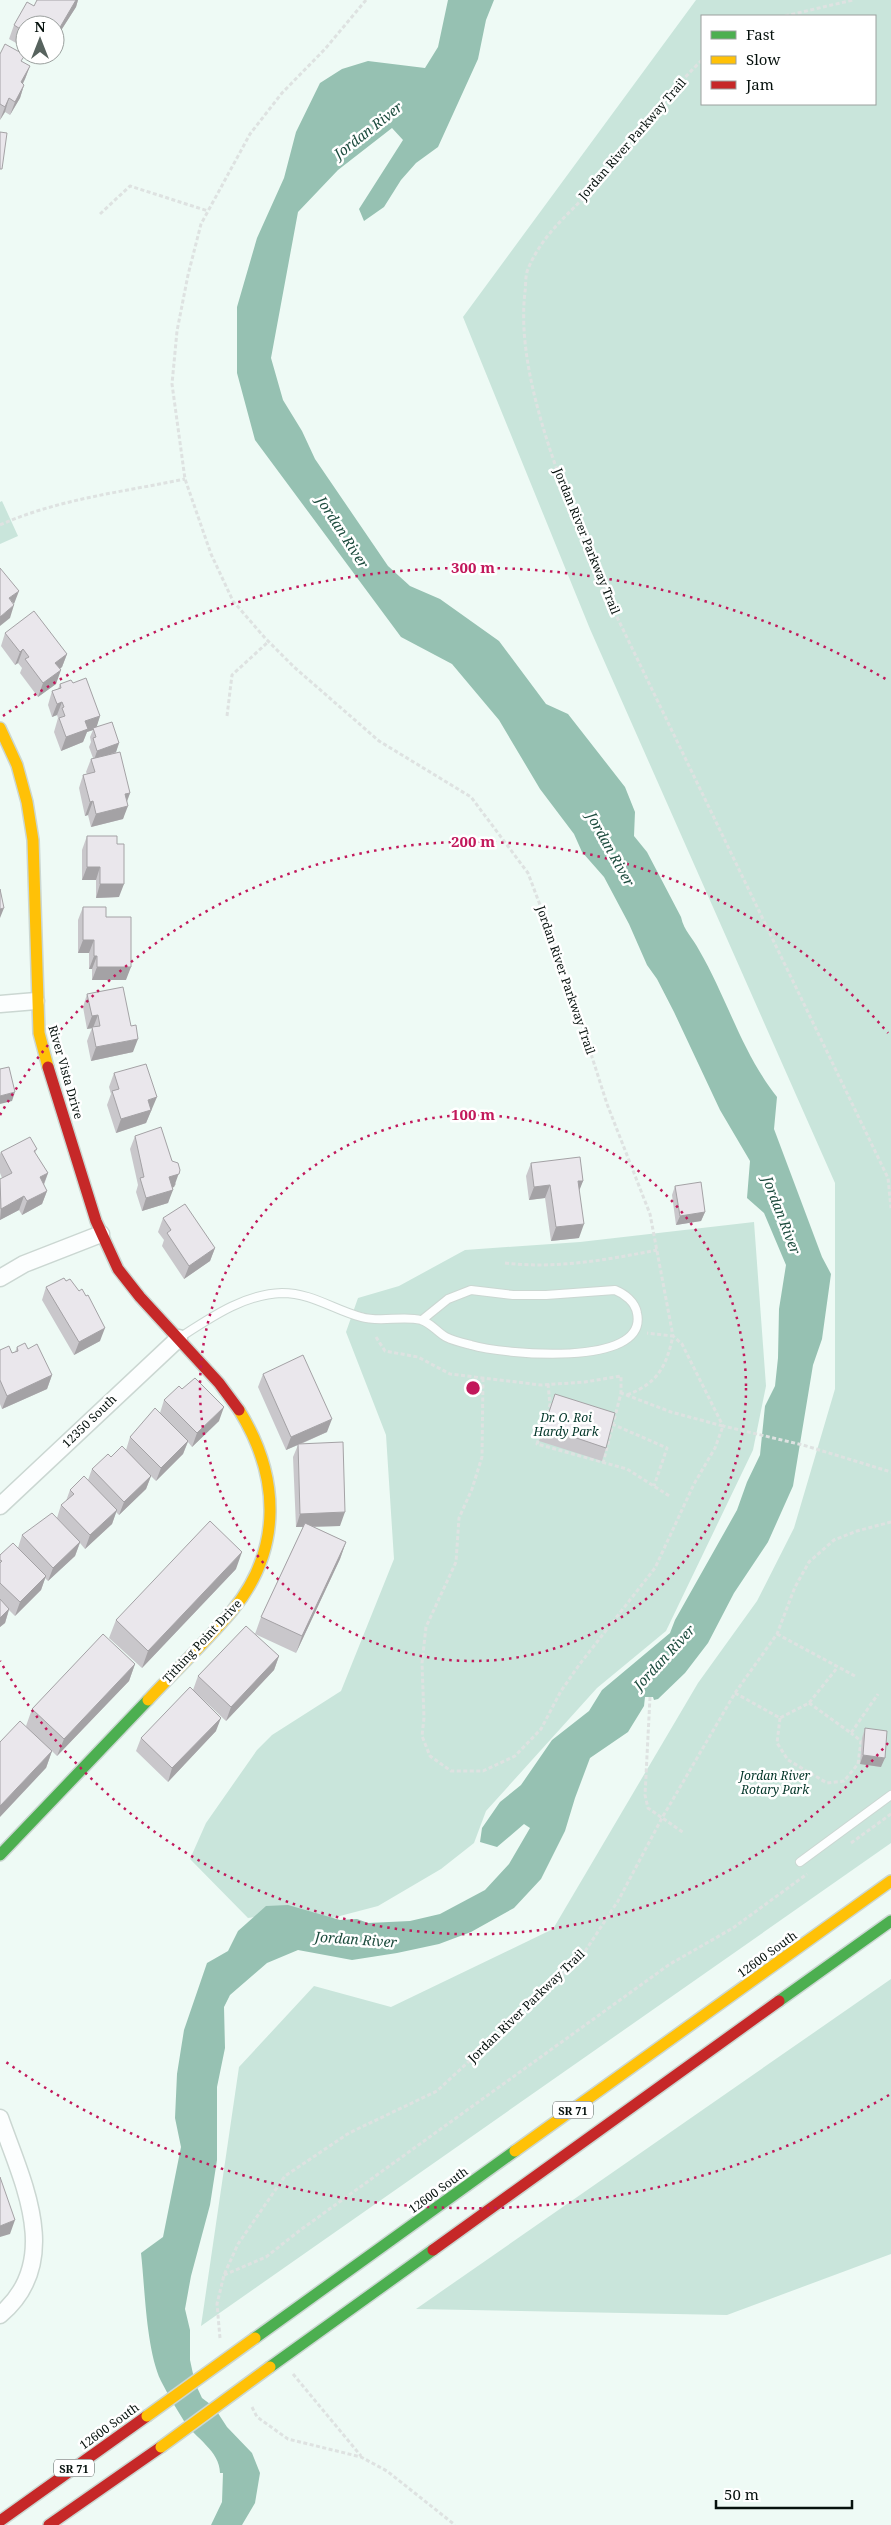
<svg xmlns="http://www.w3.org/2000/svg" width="891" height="2525" viewBox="0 0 891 2525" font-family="'Noto Serif',serif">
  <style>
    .green { fill: #c9e5db; fill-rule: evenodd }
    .water { fill: #96c1b2 }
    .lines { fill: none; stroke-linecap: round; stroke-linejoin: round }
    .lane-casing { stroke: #cbd7d2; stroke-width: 10 }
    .street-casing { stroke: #cbd7d2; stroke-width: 19 }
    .fast-casing { stroke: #cbd7d2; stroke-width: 14 }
    .slow-casing { stroke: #cbd7d2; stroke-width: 14 }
    .jam-casing { stroke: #cbd7d2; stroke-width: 14 }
    .path { stroke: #dee2e1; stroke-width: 3; stroke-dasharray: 4 2.5; stroke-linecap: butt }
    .lane { stroke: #fcfefe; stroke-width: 8 }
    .street { stroke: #fcfefe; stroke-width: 16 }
    .fast { stroke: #4caf50; stroke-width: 11 }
    .slow { stroke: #ffc107; stroke-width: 11 }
    .jam { stroke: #c62828; stroke-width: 11 }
    .slow-bridge-casing { stroke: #cbd7d2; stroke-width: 14; stroke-linecap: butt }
    .slow-bridge { stroke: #ffc107; stroke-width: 11 }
    .wall { fill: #c9c7cb }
    .shaded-wall { fill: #a4a2a5 }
    .building { fill: #eae7ec; stroke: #a4a2a5 }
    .ring { fill: none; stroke: #c2185b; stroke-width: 2.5; stroke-dasharray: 2.5 5 }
    .labels { text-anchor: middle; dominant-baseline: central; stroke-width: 5; stroke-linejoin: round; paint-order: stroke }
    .shield { fill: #fff; stroke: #515856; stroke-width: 1 }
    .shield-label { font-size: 11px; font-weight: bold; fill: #06110d }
    .street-label { font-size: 12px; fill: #06110d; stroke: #fff }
    .park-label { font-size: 12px; font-style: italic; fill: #003427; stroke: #fff }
    .water-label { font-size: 14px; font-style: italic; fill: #1d4c3e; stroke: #fff }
    .centre { fill: #c2185b; stroke: #fff; stroke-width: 2.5 }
    .ring-label { font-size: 15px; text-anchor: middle; font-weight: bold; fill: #c2185b; stroke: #fff; stroke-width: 5; stroke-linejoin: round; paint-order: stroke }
  </style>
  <rect width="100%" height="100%" fill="#eefaf5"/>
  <!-- green -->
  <path class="green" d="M696 0H891V1843L201 2326 239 2067 314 1986 391 2007 553 1929 698 1683 757 1601 794 1528 835 1389V1183L590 629 463 317ZM702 16H875V104H702Z
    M2 501 18 536 0 544V502Z
    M754 1222 766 1386 753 1450 666 1631 597 1688 486 1811 474 1843 441 1869 378 1906 317 1922 290 1912 248 1918 190 1859 206 1823 257 1750 272 1735 341 1691 394 1559 386 1435 346 1332 358 1298 399 1286 465 1250 580 1242Z
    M891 1979V2254L727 2315 416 2309Z"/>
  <!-- water -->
  <path class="water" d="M448 0H494L486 20 478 59 438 147 416 163 401 180 384 207 364 221 359 209 403 140 392 128 338 170 298 212 271 358 283 400 302 431 315 459 388 566 410 586 440 599 499 641 546 704 568 714 625 787 635 812 634 836 647 852 681 917C684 931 693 938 699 950 727 998 742 1053 777 1097L774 1129 822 1257 831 1274 822 1339 813 1365 793 1486 768 1542 734 1593 708 1643 685 1673 658 1699 654 1700 653 1697H645L644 1706 628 1732 590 1758 575 1798 565 1831 541 1879 514 1908 471 1932 439 1944 397 1953 352 1960 298 1950 267 1963 230 1995 224 2007 225 2048 217 2087V2160L210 2205 191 2276 185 2309 190 2330V2360L195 2383 202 2398 214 2407 227 2427 252 2453 260 2473 255 2503 242 2525H211L222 2502 223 2473H220C220 2451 195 2438 184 2421 176 2408 168 2395 161 2381 146 2349 145 2289 141 2253L163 2237 181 2147 175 2118 177 2074 184 2030 207 1963 228 1951 238 1931 266 1906 288 1905 340 1920 357 1919 368 1923 410 1921 440 1914 485 1890 509 1864 530 1828 524 1824 497 1847 480 1842 482 1828 500 1802 521 1785 552 1740 589 1711 602 1690 670 1633 675 1620 737 1510 747 1482 760 1455 765 1406 775 1386 778 1358 779 1309 786 1265 764 1213 747 1198 750 1161 720 1110 674 1012 657 979 647 965 629 924 604 877 582 852 574 834 540 789 499 720 452 664 401 637 255 440 237 373V307L257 238 284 178 296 132 320 83 342 69 368 61 425 68 438 47Z"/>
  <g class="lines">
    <!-- lane casing -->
    <g class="lane-casing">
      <path id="lane" d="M179 1338C210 1318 244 1294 282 1293 312 1293 334 1310 361 1317 381 1323 402 1315 421 1320 430 1322 438 1333 446 1337 454 1341 463 1343 471 1345 501 1354 649 1369 637 1313 635 1302 625 1294 615 1290L546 1295H513L471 1290 448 1299 422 1320
        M800 1862 891 1795"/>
    </g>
    <!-- street casing -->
    <g class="street-casing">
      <path id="street" d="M0 1004 36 1001
        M0 1278 24 1264 101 1234
        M0 1506 179 1338
        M0 2118C22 2181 64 2261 0 2315"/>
    </g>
    <!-- fast casing -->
    <g class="fast-casing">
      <path id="fast" d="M0 1855 148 1700
        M779 2001 891 1921
        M255 2338 515 2151
        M270 2367 433 2250"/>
    </g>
    <!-- slow casing -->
    <g class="slow-casing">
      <path id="slow" d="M0 728 17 765 27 802 33 840 39 1033 48 1067
        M148 1700C176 1670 206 1642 232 1611 283 1549 280 1476 239 1410
        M515 2151 891 1881"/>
    </g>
    <!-- jam casing -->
    <g class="jam-casing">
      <path id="jam" d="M48 1067 96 1221 118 1269 140 1297 219 1383 239 1410
        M433 2250 779 2001
        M0 2521 147 2416
        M49 2525 161 2447"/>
    </g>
    <!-- path -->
    <path class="path" d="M366 0 325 49 282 93 250 134 201 224 188 275 177 331 172 384 185 479 211 554 233 601 265 638 294 667 379 741 471 797 528 873 564 969 607 1104 650 1214 673 1336 682 1344 723 1426 803 1445 891 1472
      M785 16 853 0
      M702 60C664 97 635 139 601 179 575 210 544 230 528 269 525 276 526 285 525 292 514 381 571 507 604 590L888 1178 891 1208
      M100 214 130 186 208 211
      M0 525C58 499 123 492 185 479
      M227 716 232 675 268 642
      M505 1263C556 1269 606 1260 657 1250
      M376 1337 385 1351 418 1357 450 1374 541 1385 585 1382 621 1376V1393L603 1463
      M483 1378 482 1457 472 1489 459 1518 456 1562 426 1627 422 1663 424 1718 422 1736 430 1756 451 1771H483L515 1756 541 1729 561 1691 579 1665 655 1568 694 1484 715 1448 723 1426 671 1412 621 1393
      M548 1384 550 1405 537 1444 627 1469 671 1497
      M627 1395C658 1383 666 1367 673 1336L647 1333
      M612 1424 667 1448 654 1486
      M777 1634 855 1676
      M735 1693 780 1718 809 1703 837 1668
      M650 1697 645 1795 648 1808 684 1833
      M809 1703 851 1733 878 1694
      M780 1718 777 1743 788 1760 827 1783 844 1781 858 1764 861 1741 851 1733
      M851 1843 891 1814
      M224 2275 266 2257 299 2231 670 1964 733 1928 807 1874
      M220 2338 217 2304 224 2275 238 2244 285 2176 349 2133 437 2091 582 1956 618 1901 662 1818 735 1693 777 1634 795 1587 809 1562 834 1540 857 1531 891 1522
      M293 2374 361 2456
      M252 2407 257 2417 288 2439 361 2457 387 2471 455 2525"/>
    <!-- lane -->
    <use href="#lane" class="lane"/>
    <!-- street -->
    <use href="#street" class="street"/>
    <!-- fast -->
    <use href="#fast" class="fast"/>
    <!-- slow -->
    <use href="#slow" class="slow"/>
    <!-- jam -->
    <use href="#jam" class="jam"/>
    <!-- slow-bridge casing -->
    <g class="slow-bridge-casing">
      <path id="slow-bridge" d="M147 2416 255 2338
        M161 2447 270 2367"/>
    </g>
    <!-- slow-bridge -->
    <use href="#slow-bridge" class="slow-bridge"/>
  </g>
  <!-- wall -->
  <path class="wall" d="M37 0H78L76 7 61 30 55 46V25H25V48L9 39 14 25 34 6Z
    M0 54 22 62 30 66 23 84 24 85 20 98 10 115 5 112 0 120Z
    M5 633 67 654 62 667 60 669 56 684 38 697 20 673 22 668 18 663 15 665 1 646Z
    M73 683 100 716 96 727 119 743 116 752 130 793 127 802 123 819 91 827 88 815 85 816 79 788 83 775 87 774 86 772 91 759 93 758 89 747 91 742 90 737 93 730 87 732 83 742 61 751 54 732 58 718 57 715 52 717 48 705 52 691 58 689 60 684Z
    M87 836 119 897 96 898V880H82V850Z
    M83 907 106 917 126 980H92V969H89V953H78V920Z
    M87 994 133 1052 91 1061 87 1041 92 1028 87 1029 83 1007Z
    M114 1073 152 1111H151L146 1123 116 1133 107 1105 111 1094 109 1087Z
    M135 1136 176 1184 174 1187 172 1188 168 1203 142 1211 136 1192 138 1185 130 1149Z
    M37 1149 35 1153 48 1173 44 1185 47 1191 42 1204 22 1215 19 1210 0 1220V1179L2 1178 0 1173V1154L1 1152Z
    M531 1163 583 1181 579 1189V1238L551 1241 545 1198 529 1200 526 1176Z
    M675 1186 705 1212 701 1221 676 1225 672 1195Z
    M163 1218 215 1248 210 1261 184 1279 162 1246 164 1240 158 1232Z
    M66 1281 79 1291 100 1341 74 1355 42 1300 46 1287Z
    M17 1347 28 1349 52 1375 47 1389 2 1409 0 1404V1350L12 1353 15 1352Z
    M263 1374 327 1432 301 1444 340 1526 314 1527 346 1542 340 1559 296 1653 255 1634 261 1617 303 1527H296L293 1457 298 1445 286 1450 258 1387Z
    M164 1400 219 1421 192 1447 188 1442 183 1454 156 1481 151 1476 146 1489 119 1515 116 1512 112 1524 85 1549 80 1543 75 1556 48 1581 45 1578 41 1590 15 1616 9 1610 5 1623 0 1627V1555L18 1548 22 1535 57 1518 61 1505 66 1501 70 1490 88 1480 92 1469 111 1457 126 1450 130 1437 160 1413Z
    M550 1408 606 1448 602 1461 539 1441Z
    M236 1569 142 1668 109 1638 116 1620Z
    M279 1656 274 1670 226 1721 193 1690 198 1676Z
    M135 1664 129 1681 57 1756 52 1751 46 1768 26 1726 32 1709Z
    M865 1728 881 1767 860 1764 862 1738Z
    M216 1731 168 1782 136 1751 141 1738Z"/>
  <!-- shaded-wall -->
  <path class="shaded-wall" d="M76 0H78L76 7 55 40 59 29Z
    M61 30 56 44 55 46V41Z
    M30 66 25 79 16 96 21 82Z
    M24 85 20 98 10 115 15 102Z
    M9 98 5 112 0 120 5 107Z
    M19 591 14 604 9 598Z
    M14 605 10 618 0 626V617Z
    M23 649 18 663 15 665 20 652Z
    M67 654 62 667 50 676 55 663Z
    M61 670 56 684 38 697 43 683Z
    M62 702 57 715 52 717 57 704Z
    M100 716 96 729 93 728V730L87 732 83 742 61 751 66 737 85 721Z
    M119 743 116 752 94 760 97 751Z
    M130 793 125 806V794Z
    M93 801 88 815 85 816 90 802Z
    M128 806 123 819 91 827 96 814Z
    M87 867H100L96 880H82Z
    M100 884H124L119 897 96 898Z
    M4 908 0 918V909Z
    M83 940H94L89 953H78Z
    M94 956H97L92 969H89Z
    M97 967H131L126 980H92Z
    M98 1015 93 1028 87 1029 92 1016Z
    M138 1039 133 1052 91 1061 96 1047Z
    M15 1092 12 1101 0 1104V1096Z
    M157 1097 146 1123 116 1133 121 1119 148 1100Z
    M180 1170 174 1187 164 1190 169 1177Z
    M48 1173 43 1186 40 1177Z
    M578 1181H583L578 1194Z
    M550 1185 545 1198 529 1200 534 1187Z
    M173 1190 168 1203 142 1211 146 1198Z
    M47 1191 42 1204 22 1215 27 1201Z
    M24 1196 19 1210 0 1220 1 1209Z
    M705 1212 701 1221 676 1225 680 1216Z
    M584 1224 579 1238 551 1241 556 1227Z
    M215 1248 210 1261 184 1279 189 1266Z
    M105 1328 100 1341 74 1355 79 1342Z
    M52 1375 47 1389 2 1409 7 1396Z
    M224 1407 219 1421 192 1447 197 1433Z
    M332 1419 327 1432 286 1450 291 1437Z
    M188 1441 183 1454 156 1481 161 1468Z
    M151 1476 146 1489 119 1515 124 1502Z
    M117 1510 112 1524 85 1549 90 1535Z
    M345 1512 340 1526 296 1527 300 1514Z
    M80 1542 75 1556 48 1581 53 1568Z
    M346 1542 340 1559 296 1653 302 1636Z
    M242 1552 236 1569 142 1668 148 1651Z
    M46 1576 41 1590 15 1616 20 1602Z
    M9 1609 5 1623 0 1627V1618Z
    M279 1656 274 1670 226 1721 231 1707Z
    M135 1664 129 1681 57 1756 64 1739Z
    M221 1718 216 1731 168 1782 172 1768Z
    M52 1751 46 1768 0 1817V1806Z
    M863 1755 885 1758 881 1767 860 1764Z
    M15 2220 10 2234 0 2237V2226Z"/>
  <!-- building -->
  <path class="building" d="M37 0H76L59 29 61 30 55 41V25H25V32L14 25 27 2 34 6Z
    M5 44 25 55 21 61 30 66 21 82 24 85 15 102 9 98 5 107 0 104V54Z
    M0 132 7 133 2 169H0Z
    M0 568 19 591 9 598 14 605 0 617Z
    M34 611 67 654 55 663 61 670 43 683 25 659 29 657 23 649 20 652 5 633Z
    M86 678 100 716 85 721 88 729 66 737 59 718 65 716 62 708 64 707 62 702 57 704 52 691 61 688 60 684 71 680 73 683Z
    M112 722 119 743 97 751 93 738 96 737 93 728Z
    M120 752 130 793 125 794 128 806 96 814 93 801 90 802 83 775 95 772 91 759Z
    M87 836H117V844H124V884H100V867H87Z
    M0 889 4 908 0 909Z
    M83 907H106V917H131V967H97V956H94V940H83Z
    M123 987 131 1026 136 1025 138 1039 96 1047 92 1027 100 1026 98 1015 92 1016 87 994Z
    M146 1064 157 1097 148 1100 151 1110 121 1119 112 1091 119 1089 114 1073Z
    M9 1067 15 1092 0 1096V1069Z
    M161 1127 172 1161 178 1163 180 1170 179 1174 169 1177 173 1190 146 1198 140 1178 144 1177 135 1136Z
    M30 1137 37 1149 34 1151 48 1173 40 1177 47 1191 27 1201 24 1196 1 1209 0 1179 12 1173 1 1152Z
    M580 1157 583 1181H578L584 1224 556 1227 550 1185 534 1187 531 1163Z
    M701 1182 705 1212 680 1216 675 1186Z
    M185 1204 215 1248 189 1266 167 1233 171 1230 163 1218Z
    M64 1278 66 1281 70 1279 79 1291 82 1289 86 1296 88 1295 105 1328 79 1342 46 1287Z
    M25 1343 28 1349 37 1344 52 1375 7 1396 0 1380V1350L9 1346 12 1353 18 1351 17 1347Z
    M303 1355 332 1419 291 1437 263 1374Z
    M195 1378 224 1407 197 1433 164 1400 179 1386 182 1389Z
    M555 1394 615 1413 606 1448 544 1427Z
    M155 1408 188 1441 161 1468 130 1437Z
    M343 1442 345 1512 300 1514 298 1444Z
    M122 1446 151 1476 124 1502 92 1469 108 1454 111 1457Z
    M84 1476 117 1510 90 1535 61 1505 74 1494 70 1490Z
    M52 1513 80 1542 53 1568 22 1535Z
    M210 1521 242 1552 148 1651 116 1620Z
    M305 1523 346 1542 302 1636 261 1617Z
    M13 1543 46 1576 20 1602 0 1583V1563L2 1561 0 1560V1555Z
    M0 1599 9 1609 0 1618Z
    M246 1626 279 1656 231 1707 198 1676Z
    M103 1634 135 1664 64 1739 32 1709Z
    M190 1687 221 1718 172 1768 141 1738Z
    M20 1721 52 1751 0 1806V1742Z
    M865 1728 887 1731 885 1758 863 1755Z
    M0 2177 15 2220 0 2226Z"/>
  <!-- distance rings -->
  <g class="ring">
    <circle cx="473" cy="1388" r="273"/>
    <path d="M888 1743A546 546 0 0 1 0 1661M0 1115A546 546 0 0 1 888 1033"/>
    <path d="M889 2095A820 820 0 0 1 3 2060M3 716A820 820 0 0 1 889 681"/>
  </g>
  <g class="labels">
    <!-- shield labels -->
    <g class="shield">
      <rect x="553" y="2101.5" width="40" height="17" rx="4"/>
      <rect x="54" y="2459.5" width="40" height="17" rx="4"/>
    </g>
    <g class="shield-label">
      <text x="573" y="2110">SR 71</text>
      <text x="74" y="2468">SR 71</text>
    </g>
    <!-- street labels -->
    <g class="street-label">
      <text transform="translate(632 139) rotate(-49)">Jordan River Parkway Trail</text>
      <text transform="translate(587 541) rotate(68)">Jordan River Parkway Trail</text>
      <text transform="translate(566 980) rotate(71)">Jordan River Parkway Trail</text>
      <text transform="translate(66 1072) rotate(74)">River Vista Drive</text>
      <text transform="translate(89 1421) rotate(-44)">12350 South</text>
      <text transform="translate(202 1641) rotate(-47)">Tithing Point Drive</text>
      <text transform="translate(767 1954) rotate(-36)">12600 South</text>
      <text transform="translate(526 2006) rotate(-44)">Jordan River Parkway Trail</text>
      <text transform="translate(438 2190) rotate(-36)">12600 South</text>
      <text transform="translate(109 2426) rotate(-36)">12600 South</text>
    </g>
    <!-- park labels -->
    <g class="park-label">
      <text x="566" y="1417">Dr. O. Roi<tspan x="566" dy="14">Hardy Park</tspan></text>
      <text x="775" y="1775">Jordan River<tspan x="775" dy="14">Rotary Park</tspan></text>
    </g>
    <!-- water labels -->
    <g class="water-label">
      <text transform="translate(368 130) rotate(-38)">Jordan River</text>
      <text transform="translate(343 532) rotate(57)">Jordan River</text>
      <text transform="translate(611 849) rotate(61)">Jordan River</text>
      <text transform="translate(782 1215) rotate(69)">Jordan River</text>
      <text transform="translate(664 1657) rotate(-47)">Jordan River</text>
      <text transform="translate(356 1939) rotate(4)">Jordan River</text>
    </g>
  </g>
  <circle cx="473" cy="1388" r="8" class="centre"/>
  <g class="ring-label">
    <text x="473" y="573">300 m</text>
    <text x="473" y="847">200 m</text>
    <text x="473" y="1120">100 m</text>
  </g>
  <!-- legend -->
  <rect x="701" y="15" width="175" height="90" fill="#ffffff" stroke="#9ba09e"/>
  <rect x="711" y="31" width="25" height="8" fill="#4caf50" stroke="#9ba09e"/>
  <text x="746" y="40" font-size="15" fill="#06110d">Fast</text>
  <rect x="711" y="56" width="25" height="8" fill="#ffc107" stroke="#9ba09e"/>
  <text x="746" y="65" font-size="15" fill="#06110d">Slow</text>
  <rect x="711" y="81" width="25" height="8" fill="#c62828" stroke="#9ba09e"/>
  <text x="746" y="90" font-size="15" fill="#06110d">Jam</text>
  <!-- north arrow -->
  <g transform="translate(40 40)"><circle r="24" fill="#ffffff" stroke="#9ba09e"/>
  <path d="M0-4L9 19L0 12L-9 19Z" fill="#57635e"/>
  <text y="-8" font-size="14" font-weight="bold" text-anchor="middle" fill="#06110d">N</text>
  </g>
  <!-- scale -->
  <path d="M716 2500v8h136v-8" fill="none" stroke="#06110d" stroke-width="2.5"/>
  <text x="724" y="2500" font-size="15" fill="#06110d" stroke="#ffffff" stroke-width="4" paint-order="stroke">50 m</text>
</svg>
